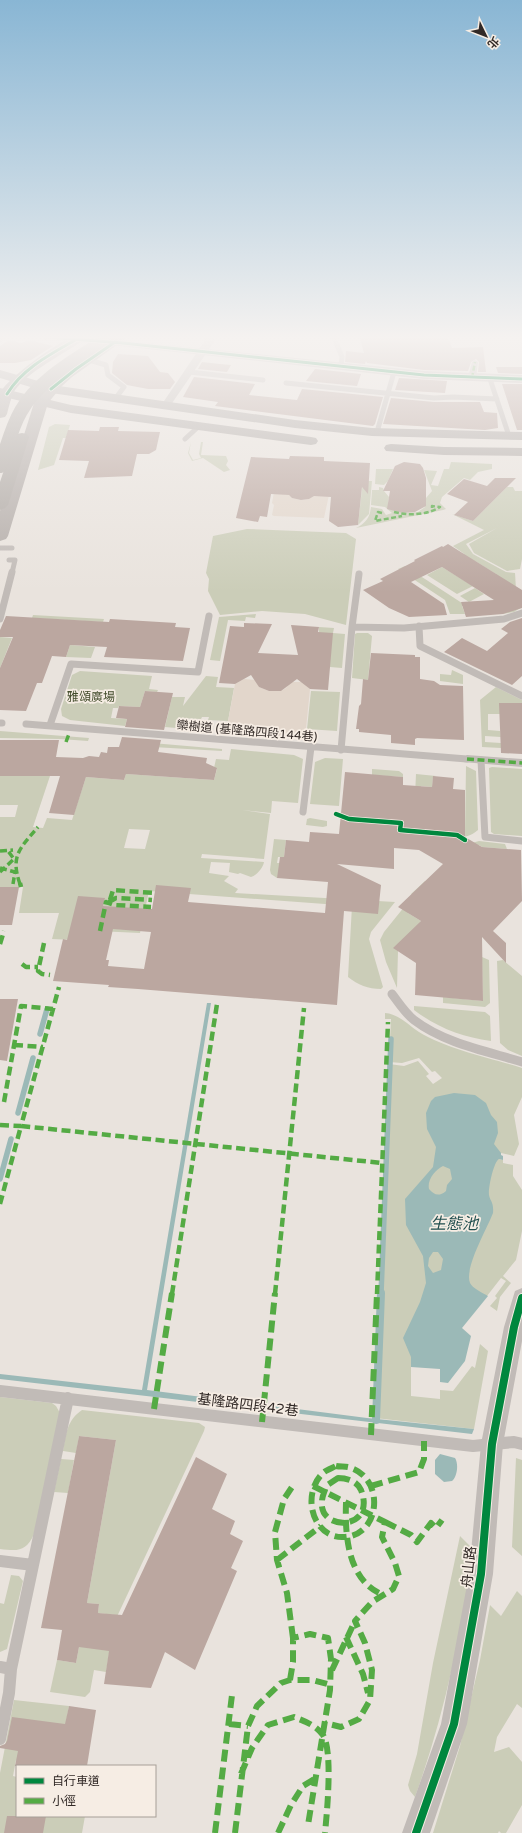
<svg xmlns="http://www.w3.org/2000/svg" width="522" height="1833" viewBox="0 0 522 1833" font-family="'Varela Round','Noto Sans TC',sans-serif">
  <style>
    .green { fill: #cbcdb8; fill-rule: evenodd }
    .plaza { fill: #e2d6cb }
    .water { fill: #9bb9b7; fill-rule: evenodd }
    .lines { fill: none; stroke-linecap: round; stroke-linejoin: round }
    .stream-far1 { stroke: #9bb9b7; stroke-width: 5.5 }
    .stream { stroke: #9bb9b7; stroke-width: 8 }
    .building { fill: #bba7a0; fill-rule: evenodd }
    .service-far3 { stroke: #c1bbb7; stroke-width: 5 }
    .service-far2 { stroke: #c1bbb7; stroke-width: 7 }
    .service-far1 { stroke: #c1bbb7; stroke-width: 9 }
    .service { stroke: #c1bbb7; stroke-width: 12 }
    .pedestrian { fill: #c1bbb7; fill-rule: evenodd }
    .minor { fill: #c1bbb7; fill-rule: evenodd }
    .tertiary { fill: #c1bbb7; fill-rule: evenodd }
    .secondary { fill: #b2aba7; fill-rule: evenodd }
    .primary { fill: #b0aaa6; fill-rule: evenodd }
    .trunk { fill: #aca6a1; fill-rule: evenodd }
    .trunk-bridge { stroke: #aca6a1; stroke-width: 14 }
    .quiet-far3 { stroke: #54ab44; stroke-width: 2.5; stroke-dasharray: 5 2.5; stroke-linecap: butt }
    .quiet-far2 { stroke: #54ab44; stroke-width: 3.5; stroke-dasharray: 7 3.5; stroke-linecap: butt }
    .quiet-far1 { stroke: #54ab44; stroke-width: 4.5; stroke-dasharray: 9 4.5; stroke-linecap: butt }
    .quiet { stroke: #54ab44; stroke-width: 6; stroke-dasharray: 12 6; stroke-linecap: butt }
    .cycleway-far2-casing { stroke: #f6ede4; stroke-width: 4.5 }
    .cycleway-far1-casing { stroke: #f6ede4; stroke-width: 6 }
    .cycleway-casing { stroke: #f6ede4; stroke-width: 10 }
    .cycleway-far2 { stroke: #00873e; stroke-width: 3 }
    .cycleway-far1 { stroke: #00873e; stroke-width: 4.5 }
    .cycleway { stroke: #00873e; stroke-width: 8 }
    .labels { text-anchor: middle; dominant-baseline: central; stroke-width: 3.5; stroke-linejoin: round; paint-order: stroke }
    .park-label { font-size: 12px; fill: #434d2c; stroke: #f6ede4 }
    .street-label { font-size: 12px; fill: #312926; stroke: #f6ede4 }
    .near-street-label { font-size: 14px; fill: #312926; stroke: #f6ede4 }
    .near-water-label { font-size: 16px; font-style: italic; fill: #204e4e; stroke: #f6ede4 }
  </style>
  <rect width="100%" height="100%" fill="#e9e3dd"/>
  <!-- green -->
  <path class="green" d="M55 424 70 425 66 438H63L54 465 38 470 49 427Z
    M191 442 189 453 193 460 201 458 199 454 201 442H203L201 455 226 456 228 461 226 465 230 470 224 472 203 458 192 461 188 453Z
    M451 462 492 464V469L478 472 470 480 464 478 442 497 440 503 446 509 443 510 356 528C366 523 370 517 371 507L382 509 386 515 392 513 385 507 371 505 372 490H379V487L383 488 384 491 389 497 388 504 403 513 418 512 425 507 426 498 432 491 424 470 437 471 431 485 438 486 444 469H449Z
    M376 469H393L388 481 384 485 375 484Z
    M364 481H372L369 514 358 525 362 489Z
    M507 487H513L515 491H522V559L520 569 507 571 474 553 469 544 497 528 466 544 473 554 506 572 515 573C516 584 515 596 522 607L514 612 502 614C489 597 493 594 496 574L475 561 471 562 463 553 453 546 484 530 452 514 473 521Z
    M247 529 346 533 356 539 346 625 305 614 262 611 220 615 208 591 209 579 206 573 213 536Z
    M405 566 465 605 462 606 465 614H450L445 600 398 569Z
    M442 567 473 586 457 594 427 575Z
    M475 588 484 594 469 602 460 596Z
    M256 614 255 618 246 617 245 621 228 620 220 661 210 660 219 617Z
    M33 615 104 619 103 622 32 618Z
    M319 627 334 628 333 633 345 634 342 668 330 667 319 632Z
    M357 633H368L372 636 368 680 352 678 355 634Z
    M0 637 12 638 0 668Z
    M70 645 95 647 91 658 66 657Z
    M452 670 463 675V684L440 681V674L451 675Z
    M80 671 152 676 149 689 158 690 157 692 145 691 140 707 119 706 118 708H113L111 718 127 719 125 726 70 720 62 716 61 709 72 675Z
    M206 676 218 677 216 687 234 688 228 721 208 720 209 717H202L201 719 180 718 178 725 199 726V730L165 727 172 697H185L183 706Z
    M496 687 522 700V703H500V714H488V730L500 731 501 737 485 736V742L501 743V748L482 747 480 700Z
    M311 691 340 692 337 731 307 729Z
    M0 731 89 738 88 741 60 739 0 738Z
    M152 743 222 749V751L153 747Z
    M231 749 294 755 303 759 298 803 272 801 271 813 242 810 270 814 264 859 202 854 201 858 264 862C263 868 257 875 251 877L240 873 238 874 229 872 230 863 211 862 209 873 229 876 224 881 238 889 235 893 395 902 371 932 369 939 383 987 381 989C368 989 358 985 348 977L352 906 149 891 140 933 97 931 95 941 52 939 59 913H19L23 887H0V817H15L18 805H0V761H55L33 827 43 828 47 818 72 820 86 777 124 780 126 774 214 780 217 769 214 768 216 759 229 760ZM129 829 150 830 145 849 124 848Z
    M325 758 343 759 339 806 310 804 315 762Z
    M466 766 476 771 478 830C468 839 458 838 445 837L465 832Z
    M492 767 522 769V836L494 834 491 832 489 768Z
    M372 769 399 771 403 774V777L372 775Z
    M416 774 436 776 433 777 432 787 421 786 420 796H415Z
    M310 818 327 821V826L323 827 306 825 307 819Z
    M274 839 286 840 284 857H278L277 863H283L277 878 271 874 270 870Z
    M479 841 505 844 507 849 482 847 479 845 470 854 472 843Z
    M425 881 435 887 408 913 421 921 398 951 397 988 386 962 380 940 384 932 413 896 411 894Z
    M482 957 489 960 490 1003 485 1007 443 1003V997L483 1001Z
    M503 960 522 976V1056L508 1050 500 1043 497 961Z
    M414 1006 485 1012 490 1016 491 1041C462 1037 438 1028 414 1010Z
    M385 1013C399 1014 408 1025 419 1032 446 1049 491 1058 522 1068V1097L514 1115 519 1144 514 1156 501 1153 499 1159 503 1160V1163L513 1165V1176L522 1190V1231L516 1260 503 1276 511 1283 500 1297 497 1311 490 1306 497 1298 495 1296 506 1281 501 1278 487 1296 411 1367V1396L440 1399V1390L453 1391 472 1366 475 1368 480 1344 488 1351 474 1429 375 1418 389 1064 404 1066 418 1061 429 1074 426 1076 433 1084 442 1078 435 1071 432 1072 419 1058 402 1063 389 1062 391 1019H385Z
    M0 1397 52 1403 56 1406 60 1413 34 1534C26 1552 18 1551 0 1549Z
    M82 1410 199 1423 205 1427 204 1431 114 1623 115 1615 98 1613 99 1604 87 1603 116 1440 79 1436 76 1453 63 1451C66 1434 67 1420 82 1410Z
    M516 1458 522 1460V1556L512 1547Z
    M61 1459 74 1460 68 1493 54 1492Z
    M460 1536 474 1550C461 1634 444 1717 415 1797L410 1791 408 1785 417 1754 433 1663Z
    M11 1575 19 1576 23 1581 7 1649 0 1652V1603L4 1604Z
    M517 1591 522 1596V1708L517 1704 497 1737 494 1752 509 1747 522 1762V1805L506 1833H501L499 1831 498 1833H433L460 1746 480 1660 490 1605 501 1616Z
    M112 1635 106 1672 94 1670 90 1692 85 1697 50 1692 57 1660 76 1663 79 1647Z
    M14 1700 69 1706 58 1766 16 1760 13 1776 17 1777V1816H85L82 1833H0V1773Z"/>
  <!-- plaza -->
  <path class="plaza" d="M274 492 289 495 292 498 301 500 309 499 313 496H318L319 495H329L324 518 274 516 272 515 274 505 272 503Z
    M244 679 256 680 259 687 269 691H281L286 688 291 682H302L310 689 305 738 226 732 235 684Z"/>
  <!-- water -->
  <path class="water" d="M207 1003H211L147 1390 367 1418 474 1429 472 1434 0 1379V1374L142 1390Z
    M454 1093 475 1095 486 1103 491 1115 497 1122 498 1133 494 1144 501 1153V1155L503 1156V1160L499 1159C494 1161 488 1188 489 1195 490 1201 494 1202 493 1213 487 1229 464 1268 470 1283 472 1288 483 1293 488 1296L462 1328 471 1336 465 1361 448 1383 440 1382V1369L411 1367V1357L403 1338 420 1302 426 1283 423 1256 406 1225 405 1199 433 1167 436 1147 427 1129 426 1113 431 1101 435 1097ZM443 1166 450 1169 452 1179 447 1185 446 1191C439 1197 434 1195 429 1189 427 1180 435 1170 443 1166ZM433 1252H438L443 1259 441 1270 433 1273 428 1266 429 1258Z
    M440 1454 455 1458C459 1464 457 1477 452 1481L444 1482 435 1474V1460Z"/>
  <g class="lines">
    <!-- stream-far1 -->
    <path class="stream-far1" d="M40 1034 47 1009
      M18 1113 33 1058
      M0 1179 11 1139
      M381 1294 391 1039"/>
    <!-- stream -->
    <path class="stream" d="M376 1420 381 1293"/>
  </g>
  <!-- building -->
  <path class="building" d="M359 335H447L452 348 483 347 486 372H478L479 362 476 359 471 362 468 371 424 370 367 363 366 361 365 364 345 362 346 351 364 353Z
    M9 340 21 343 29 340 53 346 31 360 15 363H0V346Z
    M118 354 148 356 160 372 168 373 175 382 170 389H148L127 385 112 373 113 362Z
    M202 362 220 364 231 365 227 372 198 369Z
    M496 367H522V374L498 373Z
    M315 369 361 374 357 386 306 381Z
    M194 377 255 384 249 395 297 400 302 389 383 397 375 424 373 426 215 406 218 402 183 397Z
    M399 378 447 381 445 393 395 390Z
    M502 384H522V430H517Z
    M391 398 434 402H480L484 412 497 413 498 428 485 430 383 424Z
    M100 427H119L118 431 160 432 156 450 149 454H137L132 476 84 478 89 461 59 460 68 430 99 431Z
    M290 456 324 457V461L370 463 368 494 362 487 358 525 338 527 329 521 331 497 314 496 309 499 301 500 292 498 289 495 271 494 267 517 260 516 258 522 236 518 251 457 289 459Z
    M404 462 420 464 423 468 426 478V506L415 512 403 513 387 509 390 491H383L395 466Z
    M495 478H516L473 521 454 515 468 502 447 494 464 479 487 486Z
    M448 544 522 590V608L503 614 466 617 461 602 494 600 442 567 411 582 444 604 447 615 409 617 389 608 363 590 383 581 380 579 415 561 414 560 442 546 443 547Z
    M6 616 109 622 110 619 176 623 175 627 190 628 183 661 104 657 107 647 70 645 66 657 52 656 42 683H37L26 711 0 710V668L13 637H0V630Z
    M522 618V676L512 685 444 652 462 638 487 651 508 633 501 629 510 622Z
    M244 623 272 624 258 653 298 655 291 625 319 627 318 632 333 633 328 690 310 689 297 679 281 691H269L259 687 251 675 235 684 219 683 230 626 244 627Z
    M371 653 415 655V657H420V679L434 681 440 685 463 686 464 740 417 738 415 739V745L391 743V735L359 732V729H356L359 706 361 704 363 679 368 680Z
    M145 691 173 693 164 730 125 727 127 719 116 718 119 706 140 707Z
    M499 703H522V754L501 753Z
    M122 737 161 740 158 752 207 758 206 763 217 768 214 780 126 774 124 780 86 777 74 815 49 813 60 776H0V740H59L56 757 83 758 89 756 99 757 101 752 107 753 108 747H119Z
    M345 772 403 777V785L432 787 433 776 454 778 453 789 465 790V837L482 847 521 850 522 901 493 931 506 943V963L482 937 483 1001 415 995 416 963 393 948 421 921 398 907 443 864 419 850 394 848V869L337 864 381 885 378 914 344 911 337 1005 138 989 108 987 109 985 53 981 63 939 67 940 78 896 105 898 103 906 152 909 156 885 191 888 188 902 325 913 328 882 277 878 280 857H284L286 840 309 842 310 832 339 834ZM113 929 151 932 144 969 108 966 109 960H106Z
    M0 887H19L12 925H0Z
    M0 999H18L7 1061 0 1060Z
    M79 1436 116 1440 87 1603 99 1604 98 1613 122 1615 196 1457 227 1474 212 1509 235 1521 230 1534 243 1541 231 1568 237 1571 195 1670 165 1652 151 1688 104 1684 109 1651 79 1647 76 1663 57 1660 62 1630 41 1628Z
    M69 1706 96 1710 87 1766H15L18 1751 0 1748V1746L5 1744 7 1741 12 1717 65 1724Z
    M7 1816H46L43 1833H4Z"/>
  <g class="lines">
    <!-- service-far3 -->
    <path class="service-far3" d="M75 335 77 339 85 335
      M333 335 342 357 341 365
      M89 360 106 365 108 375 124 387 115 399
      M189 372 263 380
      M490 379 509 436
      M286 383 434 398 453 397 497 399
      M377 432 394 372
      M185 439 198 427
      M0 548H12
      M9 560H15L12 573"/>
    <!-- service-far2 -->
    <path class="service-far2" d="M0 619 12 572
      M419 626 420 646 522 696
      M352 627 404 628 504 619 522 613
      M0 723H2
      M26 724 467 759
      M50 725 71 664 198 672 209 616
      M341 750 352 627 359 574
      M481 760 485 837 522 841
      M303 812 311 747"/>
    <!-- service-far1 -->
    <path class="service-far1" d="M392 994C399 1003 405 1013 414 1020 444 1043 486 1051 522 1062"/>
    <!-- service -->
    <path class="service" d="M0 1391 473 1446 514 1442 522 1444
      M0 1561 33 1565 68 1398
      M0 1667 11 1669
      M0 1739 9 1693 11 1669 33 1565"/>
    <!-- pedestrian -->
    <path class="pedestrian" d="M475 360 478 362 476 378 472 380 468 378 472 362Z
      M467 755 522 759V767L463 762 462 759Z"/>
    <!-- minor -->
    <path class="minor" d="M12 335 0 343 1 335Z
      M18 335C30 335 74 332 82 339L77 342 22 338Z
      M204 335H214V342L168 409H162L160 407 204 342Z
      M522 1288V1341L503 1444 493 1574 467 1724 430 1833H402L441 1724 469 1574 481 1444 504 1327 515 1291Z"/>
    <!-- tertiary -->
    <path class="tertiary" d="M77 336 424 371 522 375V383L424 379 73 341 71 339Z"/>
    <!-- secondary -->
    <path class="secondary" d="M78 335 83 339 81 342C63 354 28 372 15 390 11 397 9 406 7 414L5 417 0 418C0 411 0 401 0 394 4 380 64 337 78 335Z
      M116 335H131L72 377 62 386 48 403 8 536 6 539 0 541V511L34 403C55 373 87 356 116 335Z"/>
    <!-- primary -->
    <path class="primary" d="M0 370 52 385 295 420 372 428 522 432V440L372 436 295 428 51 393 0 378Z
      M0 388 71 405 311 437 316 438 318 441 316 444 311 445 71 413 0 396Z
      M391 444 444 447 522 448V456L444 455 386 451 384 448 386 445Z"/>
    <!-- trunk -->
    <path class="trunk" d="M22 433 27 434 29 437 8 505 5 508 0 510V482L15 437 17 434Z"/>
    <!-- trunk-bridge -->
    <path class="trunk-bridge" d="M0 466C7 448 11 428 21 411 40 377 82 357 113 335"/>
    <!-- quiet-far3 -->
    <path class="quiet-far3" d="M472 378 475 362
      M394 512C409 516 427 515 440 507L432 506V511
      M382 513 378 512 375 521 402 516"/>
    <!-- quiet-far2 -->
    <path class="quiet-far2" d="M66 742 69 734
      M467 759 522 763
      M0 851 13 850
      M0 868 15 872 13 884
      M0 872 14 859 8 851
      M20 884C10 856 20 848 38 827"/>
    <!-- quiet-far1 -->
    <path class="quiet-far1" d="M20 883 21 887
      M110 900 113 890 154 893 153 895
      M109 902 116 898 152 900
      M100 931 106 902 114 905 151 907
      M44 943 38 971 42 974 50 975
      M0 944 4 931
      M22 964 26 967H38
      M14 1045 43 1047
      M4 1102 21 1006 53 1009
      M0 1125 21 1126 59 987
      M0 1204 21 1126 382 1163
      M172 1294 217 1004
      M275 1294 304 1008
      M377 1294 388 1022"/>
    <!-- quiet -->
    <path class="quiet" d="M154 1409 172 1293
      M262 1422 275 1293
      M371 1435 377 1293
      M336 1466C341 1467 347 1466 351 1468 386 1480 380 1538 342 1537 331 1537 322 1531 317 1522 308 1507 310 1485 323 1473 326 1470 332 1468 336 1466Z
      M338 1478C347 1478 357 1481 361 1490 377 1531 318 1532 322 1501 322 1496 325 1491 326 1486Z
      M313 1486 385 1522 382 1537 395 1563 399 1576 393 1589 372 1602 355 1621 365 1643 372 1670 370 1700 359 1719 341 1727 325 1723
      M371 1486 419 1472 424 1459V1441
      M346 1502C345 1535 347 1578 381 1594
      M385 1522 411 1535 417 1542 431 1523 436 1528 442 1520
      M277 1560 321 1526
      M346 1637 363 1674 368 1693
      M293 1638 287 1593 277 1560 275 1532 284 1499 294 1484
      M332 1670 355 1621
      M290 1680 293 1662V1638L310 1634 328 1638 331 1659 330 1690 308 1825
      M229 1724 248 1726
      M241 1774 252 1748 268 1725 294 1717C304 1721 316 1725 323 1735 333 1751 327 1812 325 1833
      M215 1833 232 1695
      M235 1833 248 1726 257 1706 281 1683 290 1680H312L331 1685
      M278 1833 291 1805 303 1786 316 1778"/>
    <!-- cycleway-far2 casing -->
    <g class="cycleway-far2-casing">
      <path id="cycleway-far2" d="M22 335 123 343 424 375 522 379
        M51 389 76 369 115 342
        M7 394C23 368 51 354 77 339"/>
    </g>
    <!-- cycleway-far1 casing -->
    <g class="cycleway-far1-casing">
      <path id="cycleway-far1" d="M336 814 349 819 401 823 400 830 457 835 465 840"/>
    </g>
    <!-- cycleway casing -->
    <g class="cycleway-casing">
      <path id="cycleway" d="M416 1833 454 1724 481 1574 492 1444 514 1327 522 1298"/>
    </g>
    <!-- cycleway-far2 -->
    <use href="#cycleway-far2" class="cycleway-far2"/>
    <!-- cycleway-far1 -->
    <use href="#cycleway-far1" class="cycleway-far1"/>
    <!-- cycleway -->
    <use href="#cycleway" class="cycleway"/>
  </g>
  <!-- sky -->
  <linearGradient id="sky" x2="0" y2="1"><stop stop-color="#89b6d4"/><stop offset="0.57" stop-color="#f5f2f0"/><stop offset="1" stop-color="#f5f2f0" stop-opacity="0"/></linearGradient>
  <rect width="522" height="592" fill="url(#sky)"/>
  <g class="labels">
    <!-- park labels -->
    <g class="park-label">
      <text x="91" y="697">雅頌廣場</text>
    </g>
    <!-- street labels -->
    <g class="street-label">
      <text transform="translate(247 731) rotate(5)">欒樹道 (基隆路四段144巷)</text>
    </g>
    <!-- near-street labels -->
    <g class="near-street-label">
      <text transform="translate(248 1405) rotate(7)">基隆路四段42巷</text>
      <text transform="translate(469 1567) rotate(-84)">舟山路</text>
    </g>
    <!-- near-water labels -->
    <g class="near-water-label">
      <text x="454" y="1224">生態池</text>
    </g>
  </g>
  <!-- legend -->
  <rect x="16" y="1765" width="140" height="52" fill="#f6ede4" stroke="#a79f98"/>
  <rect x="24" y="1778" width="20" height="6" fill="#00873e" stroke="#a79f98"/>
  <text x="52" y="1785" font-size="12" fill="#312926">自行車道</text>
  <rect x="24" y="1798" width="20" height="6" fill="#54ab44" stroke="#a79f98"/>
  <text x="52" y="1805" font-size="12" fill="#312926">小徑</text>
  <!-- north arrow -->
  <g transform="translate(486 36) rotate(133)" stroke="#f6ede4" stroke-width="3" paint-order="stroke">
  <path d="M0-3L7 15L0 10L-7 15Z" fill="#312926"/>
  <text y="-6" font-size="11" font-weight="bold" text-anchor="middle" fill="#312926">北</text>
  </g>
</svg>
